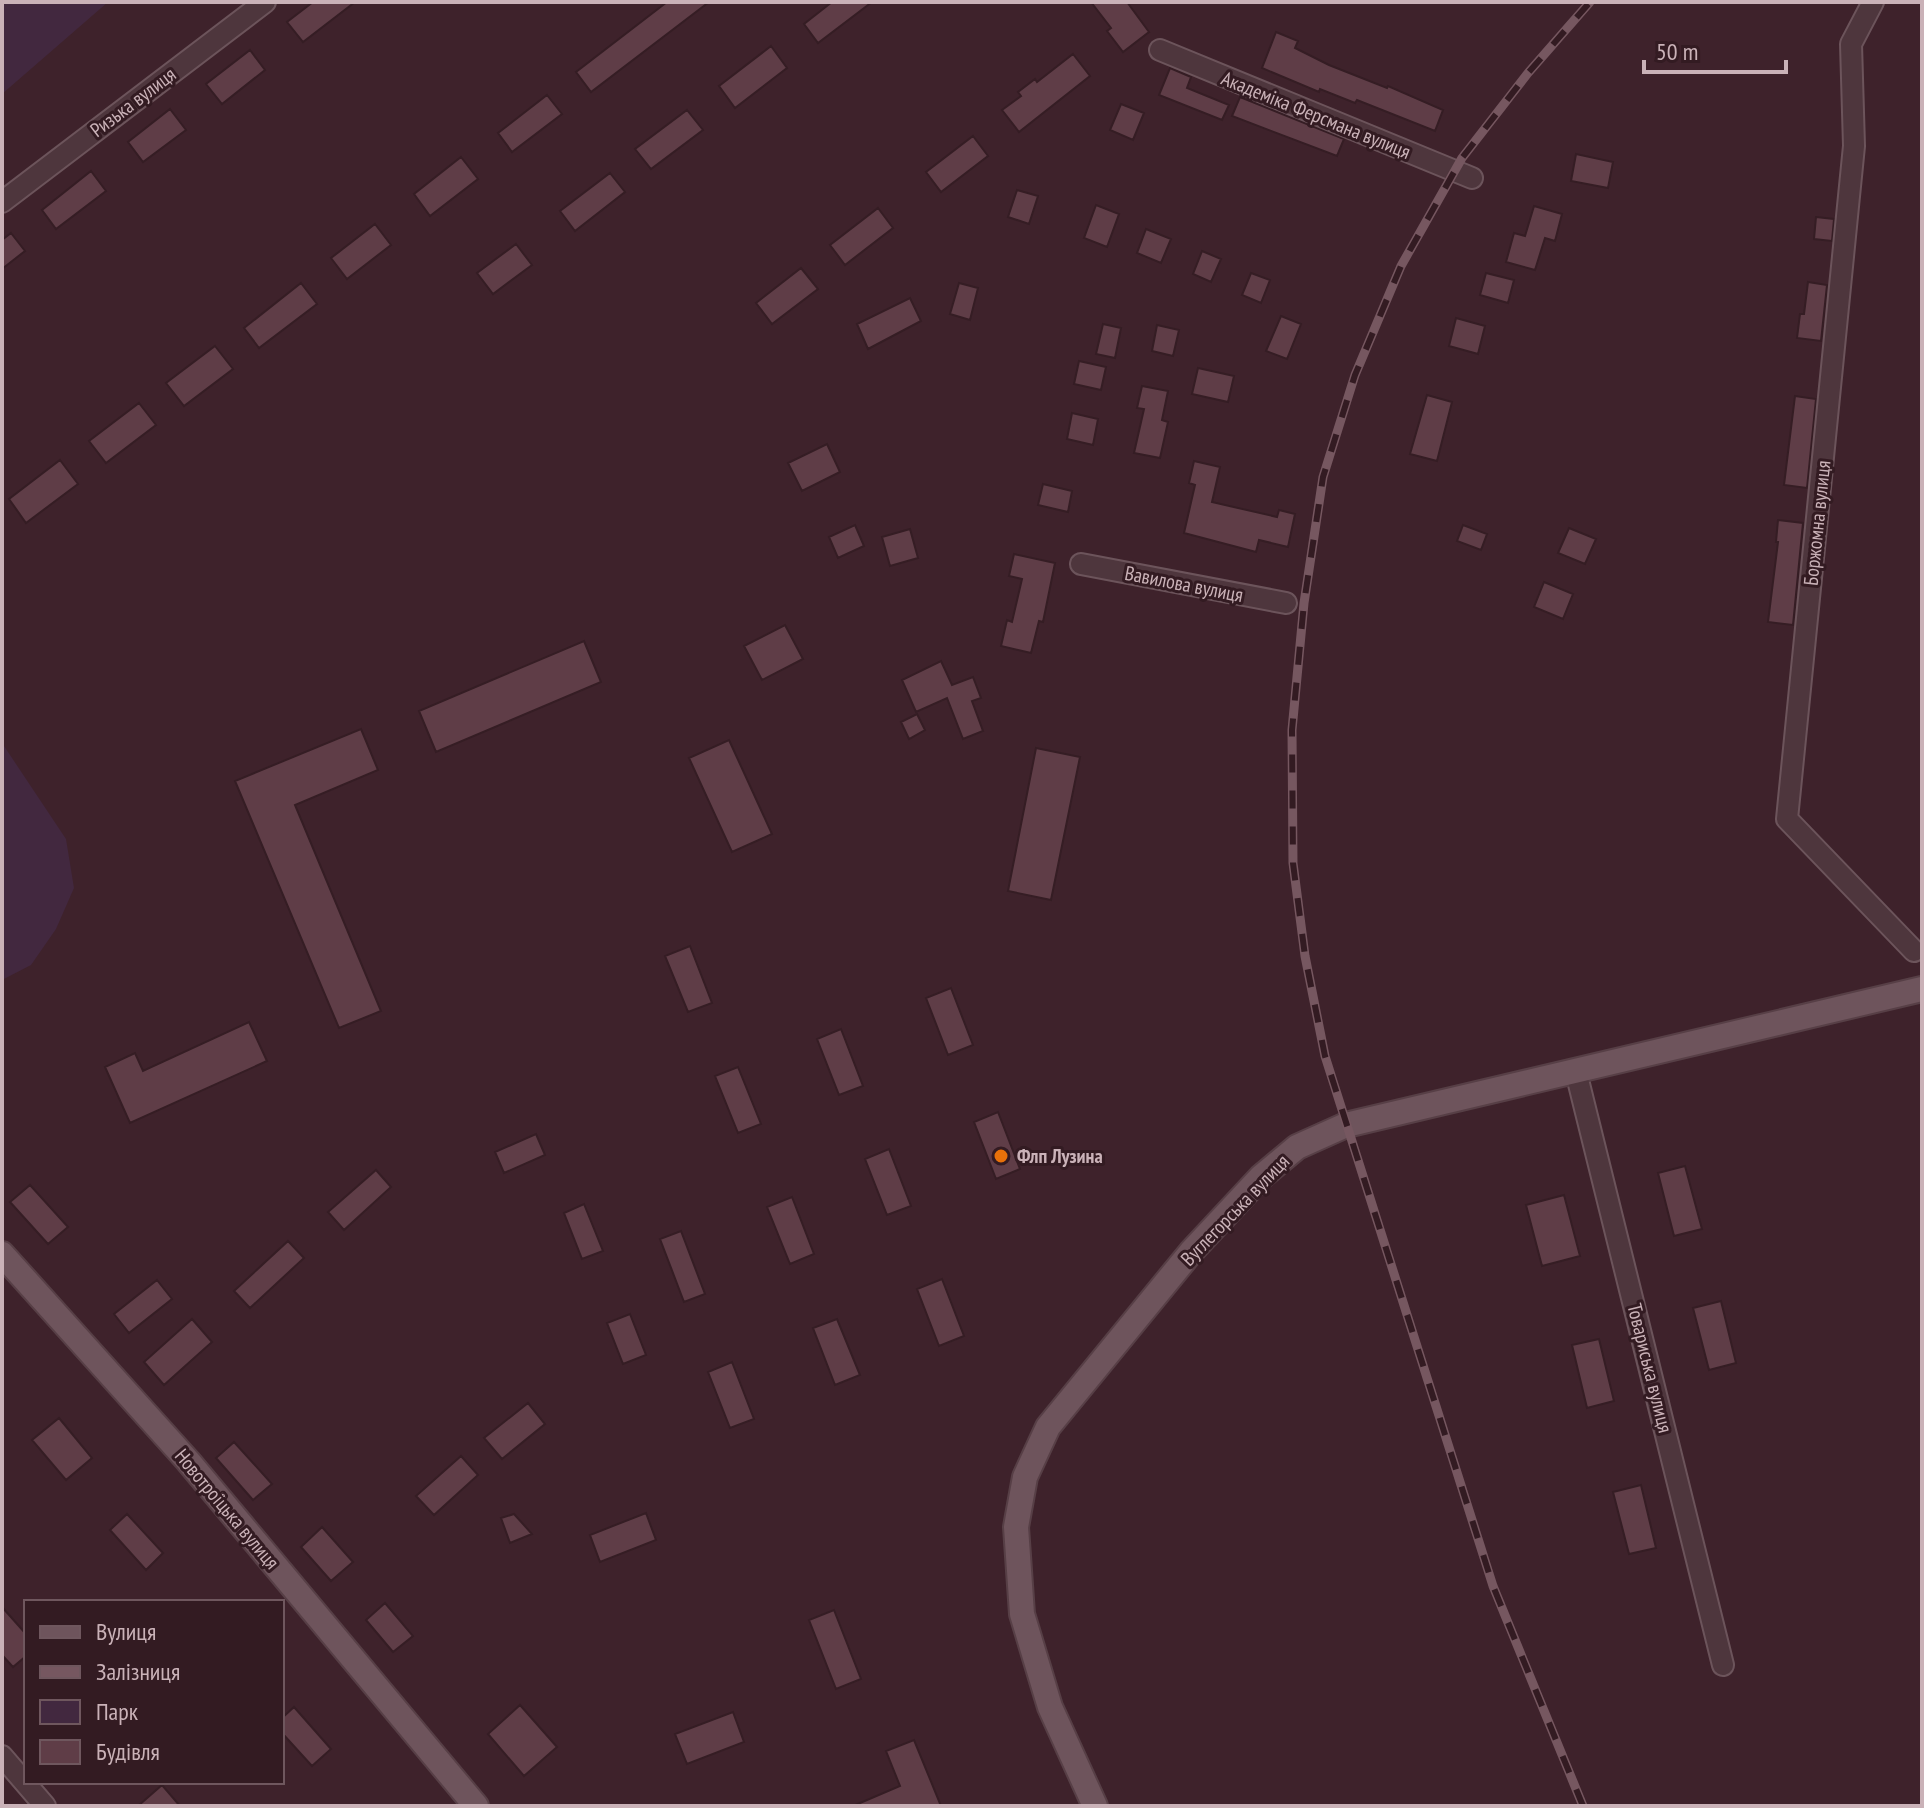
<svg xmlns="http://www.w3.org/2000/svg" width="1924" height="1808" viewBox="0 0 1924 1808" font-family="'PT Sans Narrow',sans-serif">
  <style>
    .green { fill: #42283f }
    .building { fill: #5f3d47; stroke: #351d24; stroke-width: 2 }
    .lines { fill: none; stroke-linecap: round; stroke-linejoin: round }
    .minor-casing { stroke: #6c545b; stroke-width: 24 }
    .major-casing { stroke: #573f46; stroke-width: 28 }
    .minor { stroke: #4e363d; stroke-width: 20 }
    .major { stroke: #6e545c; stroke-width: 24 }
    .rail-casing { stroke: #765760; stroke-width: 9 }
    .rail { stroke: #331b22; stroke-width: 6; stroke-dasharray: 18; stroke-linecap: butt }
    .food-dot { fill: #e8710a; stroke: #331b22; stroke-width: 3 }
    .labels { text-anchor: middle; dominant-baseline: central; stroke-width: 6; stroke-linejoin: round; paint-order: stroke }
    .street-label { font-size: 20px; fill: #cab2b8; stroke: #331b22 }
    .poi-label { font-size: 20px; font-weight: bold; fill: #cab2b8; stroke: #331b22; text-anchor: start }
  </style>
  <rect width="100%" height="100%" fill="#3e222b"/>
  <!-- green -->
  <path class="green" d="M2 2H108L2 94Z
    M2 743 66 839 74 888 56 929 31 965 2 980Z"/>
  <!-- building -->
  <path class="building" d="M313 2H355L303 42 287 22Z
    M667 2H709L591 92 576 72Z
    M832 2H872L818 43 804 24Z
    M1091 2H1127L1149 32 1123 52 1107 31 1111 28Z
    M1276 32 1298 41 1295 48 1329 65 1387 88 1388 86 1443 110 1435 131 1357 100 1355 103 1320 89 1319 92 1262 68Z
    M771 46 787 68 735 108 719 86Z
    M250 50 265 70 222 104 206 84Z
    M1073 54 1090 76 1019 132 1002 110 1021 96 1018 92 1035 79 1037 82Z
    M1170 68 1191 77 1187 88 1229 105 1222 120 1159 95Z
    M547 95 562 114 512 152 498 133Z
    M1240 97 1344 139 1337 156 1232 116Z
    M1121 104 1144 113 1133 140 1110 130Z
    M170 109 186 130 143 162 128 142Z
    M687 110 703 130 651 169 635 149Z
    M973 136 988 156 941 192 926 172Z
    M1576 154 1613 162 1608 188 1571 181Z
    M461 157 478 179 430 216 414 194Z
    M91 171 106 191 56 229 42 210Z
    M610 173 625 192 575 231 560 211Z
    M1017 190 1038 196 1029 224 1008 217Z
    M1096 205 1119 214 1107 247 1084 238Z
    M1534 206 1562 214 1555 241 1545 238 1535 270 1506 262 1514 233 1525 236Z
    M878 208 893 228 845 265 830 245Z
    M1816 217 1834 219 1832 241 1814 239Z
    M375 224 391 245 347 279 331 258Z
    M1146 229 1171 239 1161 263 1137 253Z
    M11 233 25 251 2 269V240Z
    M516 244 532 265 493 294 477 273Z
    M1202 251 1221 259 1211 282 1193 274Z
    M801 268 818 289 772 324 756 303Z
    M1251 273 1270 280 1261 303 1242 295Z
    M1486 273 1514 280 1508 303 1480 295Z
    M1808 282 1827 285 1821 341 1797 338 1800 314H1804Z
    M301 283 317 304 259 348 244 328Z
    M959 283 978 288 970 320 950 314Z
    M910 298 921 321 868 349 857 324Z
    M1281 316 1301 324 1287 359 1266 351Z
    M1456 318 1485 326 1478 354 1449 346Z
    M1103 324 1121 328 1115 358 1096 354Z
    M1157 325 1179 330 1173 356 1152 351Z
    M215 346 233 369 184 406 166 383Z
    M1079 361 1106 367 1101 390 1074 384Z
    M1198 368 1234 376 1228 402 1192 394Z
    M1142 386 1168 391 1162 420 1168 422 1160 458 1134 453 1144 409 1137 408Z
    M1427 395 1452 402 1437 461 1410 454Z
    M1795 396 1816 399 1807 488 1784 485Z
    M139 403 156 425 106 463 89 441Z
    M1072 413 1098 419 1093 445 1067 439Z
    M827 444 840 472 802 491 788 463Z
    M60 460 78 484 26 523 9 499Z
    M1194 461 1220 467 1212 502 1277 517 1279 510 1295 514 1288 547 1259 540 1256 552 1184 533 1195 485 1189 483Z
    M1043 484 1072 491 1068 512 1038 505Z
    M1778 520 1803 523 1793 625 1768 622 1778 542H1776Z
    M855 525 864 546 838 558 829 537Z
    M1463 525 1487 534 1481 550 1457 541Z
    M1569 528 1596 539 1585 564 1558 553Z
    M910 529 918 558 890 566 882 537Z
    M1014 554 1055 563 1043 622 1039 621 1031 653 1001 646 1007 620 1012 622 1022 579 1009 576Z
    M1544 582 1573 594 1563 619 1534 607Z
    M785 625 803 659 762 680 744 646Z
    M584 641 601 682 436 752 419 711Z
    M941 661 952 685 973 677 981 698 972 701 983 731 963 739 947 698 916 712 902 680Z
    M917 714 925 730 909 739 901 722Z
    M361 729 378 770 295 805 381 1011 339 1028 235 781Z
    M729 740 772 834 732 852 689 758Z
    M1036 748 1080 757 1051 900 1008 891Z
    M690 946 712 1003 688 1012 665 956Z
    M951 988 973 1045 948 1055 926 998Z
    M249 1022 267 1061 130 1123 105 1067 135 1053 143 1071Z
    M841 1029 863 1086 839 1095 817 1039Z
    M738 1067 761 1124 738 1133 715 1076Z
    M998 1112 1020 1169 996 1179 974 1122Z
    M536 1134 545 1155 504 1173 495 1152Z
    M889 1149 911 1206 887 1215 865 1159Z
    M1685 1166 1702 1229 1674 1236 1658 1173Z
    M376 1170 391 1187 344 1230 328 1212Z
    M30 1185 68 1227 48 1244 10 1202Z
    M1564 1195 1580 1256 1542 1266 1526 1205Z
    M792 1197 814 1254 790 1264 767 1207Z
    M584 1204 603 1251 582 1259 564 1213Z
    M681 1231 705 1294 684 1302 660 1239Z
    M288 1241 304 1258 250 1308 234 1291Z
    M942 1279 964 1336 939 1346 917 1289Z
    M157 1280 172 1299 129 1333 114 1314Z
    M1721 1301 1736 1363 1709 1370 1693 1308Z
    M630 1314 646 1355 623 1364 607 1323Z
    M192 1319 212 1342 164 1385 144 1362Z
    M837 1319 860 1375 835 1385 813 1328Z
    M1599 1339 1614 1401 1587 1408 1572 1345Z
    M732 1362 754 1419 730 1428 708 1372Z
    M528 1403 545 1424 502 1459 484 1438Z
    M59 1418 92 1458 66 1480 32 1440Z
    M234 1442 272 1484 253 1500 216 1458Z
    M461 1456 478 1475 434 1515 416 1496Z
    M1641 1485 1656 1548 1629 1554 1613 1492Z
    M646 1513 656 1540 600 1562 590 1535Z
    M127 1514 163 1553 146 1570 110 1530Z
    M514 1514 532 1534 510 1543 501 1518Z
    M322 1527 353 1562 331 1581 301 1547Z
    M385 1603 413 1636 393 1652 366 1620Z
    M2 1607 26 1634V1656L13 1667 2 1655Z
    M834 1610 861 1679 836 1689 809 1620Z
    M520 1705 557 1747 524 1776 488 1734Z
    M294 1707 331 1749 312 1766 282 1733V1718Z
    M733 1712 744 1742 687 1764 675 1734Z
    M914 1740 941 1806H853L900 1786 886 1751Z
    M162 1785 180 1806H138Z"/>
  <g class="lines">
    <!-- minor casing -->
    <g class="minor-casing">
      <path id="minor" d="M1873 2 1851 44 1854 146 1787 819 1914 951
        M1160 50 1472 178
        M2 202 265 2
        M1081 564 1286 603
        M1576 1072 1723 1665
        M2 1756 45 1806"/>
    </g>
    <!-- major casing -->
    <g class="major-casing">
      <path id="major" d="M2 1254 188 1461 476 1806
        M1095 1806 1050 1707 1022 1614 1016 1527 1025 1477 1048 1427 1191 1252 1261 1177 1297 1147 1346 1125 1922 989"/>
    </g>
    <!-- minor -->
    <use href="#minor" class="minor"/>
    <!-- major -->
    <use href="#major" class="major"/>
    <!-- rail casing -->
    <g class="rail-casing">
      <path id="rail" d="M1583 1806 1493 1586 1325 1056 1305 956 1293 863 1292 730 1304 603 1323 477 1355 375 1401 266 1462 158 1528 73 1590 2"/>
    </g>
    <!-- rail -->
    <use href="#rail" class="rail"/>
  </g>
  <!-- markers -->
  <circle class="food-dot" cx="1001" cy="1156" r="8"/>
  <g class="labels">
    <!-- street labels -->
    <g class="street-label">
      <text transform="translate(133 102) rotate(-37)">Ризька вулиця</text>
      <text transform="translate(1316 115) rotate(22)">Академіка Ферсмана вулиця</text>
      <text transform="translate(1817 523) rotate(-84)">Боржомна вулиця</text>
      <text transform="translate(1184 584) rotate(11)">Вавилова вулиця</text>
      <text transform="translate(1235 1210) rotate(-46)">Вуглегорська вулиця</text>
      <text transform="translate(1650 1368) rotate(76)">Товариська вулиця</text>
      <text transform="translate(227 1509) rotate(50)">Новотроїцька вулиця</text>
    </g>
    <!-- poi labels -->
    <g class="poi-label">
      <text x="1017" y="1156">Флп Лузина</text>
    </g>
  </g>
  <!-- border -->
  <rect width="1924" height="1808" fill="none" stroke="#cab2b8" stroke-width="8"/>
  <!-- legend -->
  <rect x="24" y="1600" width="260" height="184" fill="#331b22" stroke="#6f575e" stroke-width="2"/>
  <rect x="40" y="1626" width="40" height="12" fill="#6e545c" stroke="#6f575e" stroke-width="2"/>
  <text x="96" y="1640" font-size="24" fill="#cab2b8">Вулиця</text>
  <rect x="40" y="1666" width="40" height="12" fill="#765760" stroke="#6f575e" stroke-width="2"/>
  <text x="96" y="1680" font-size="24" fill="#cab2b8">Залізниця</text>
  <rect x="40" y="1700" width="40" height="24" fill="#42283f" stroke="#6f575e" stroke-width="2"/>
  <text x="96" y="1720" font-size="24" fill="#cab2b8">Парк</text>
  <rect x="40" y="1740" width="40" height="24" fill="#5f3d47" stroke="#6f575e" stroke-width="2"/>
  <text x="96" y="1760" font-size="24" fill="#cab2b8">Будівля</text>
  <!-- scale -->
  <path d="M1644 60v12h142v-12" fill="none" stroke="#cab2b8" stroke-width="4"/>
  <text x="1656" y="60" font-size="24" fill="#cab2b8" stroke="#331b22" stroke-width="6" paint-order="stroke">50 m</text>
</svg>
